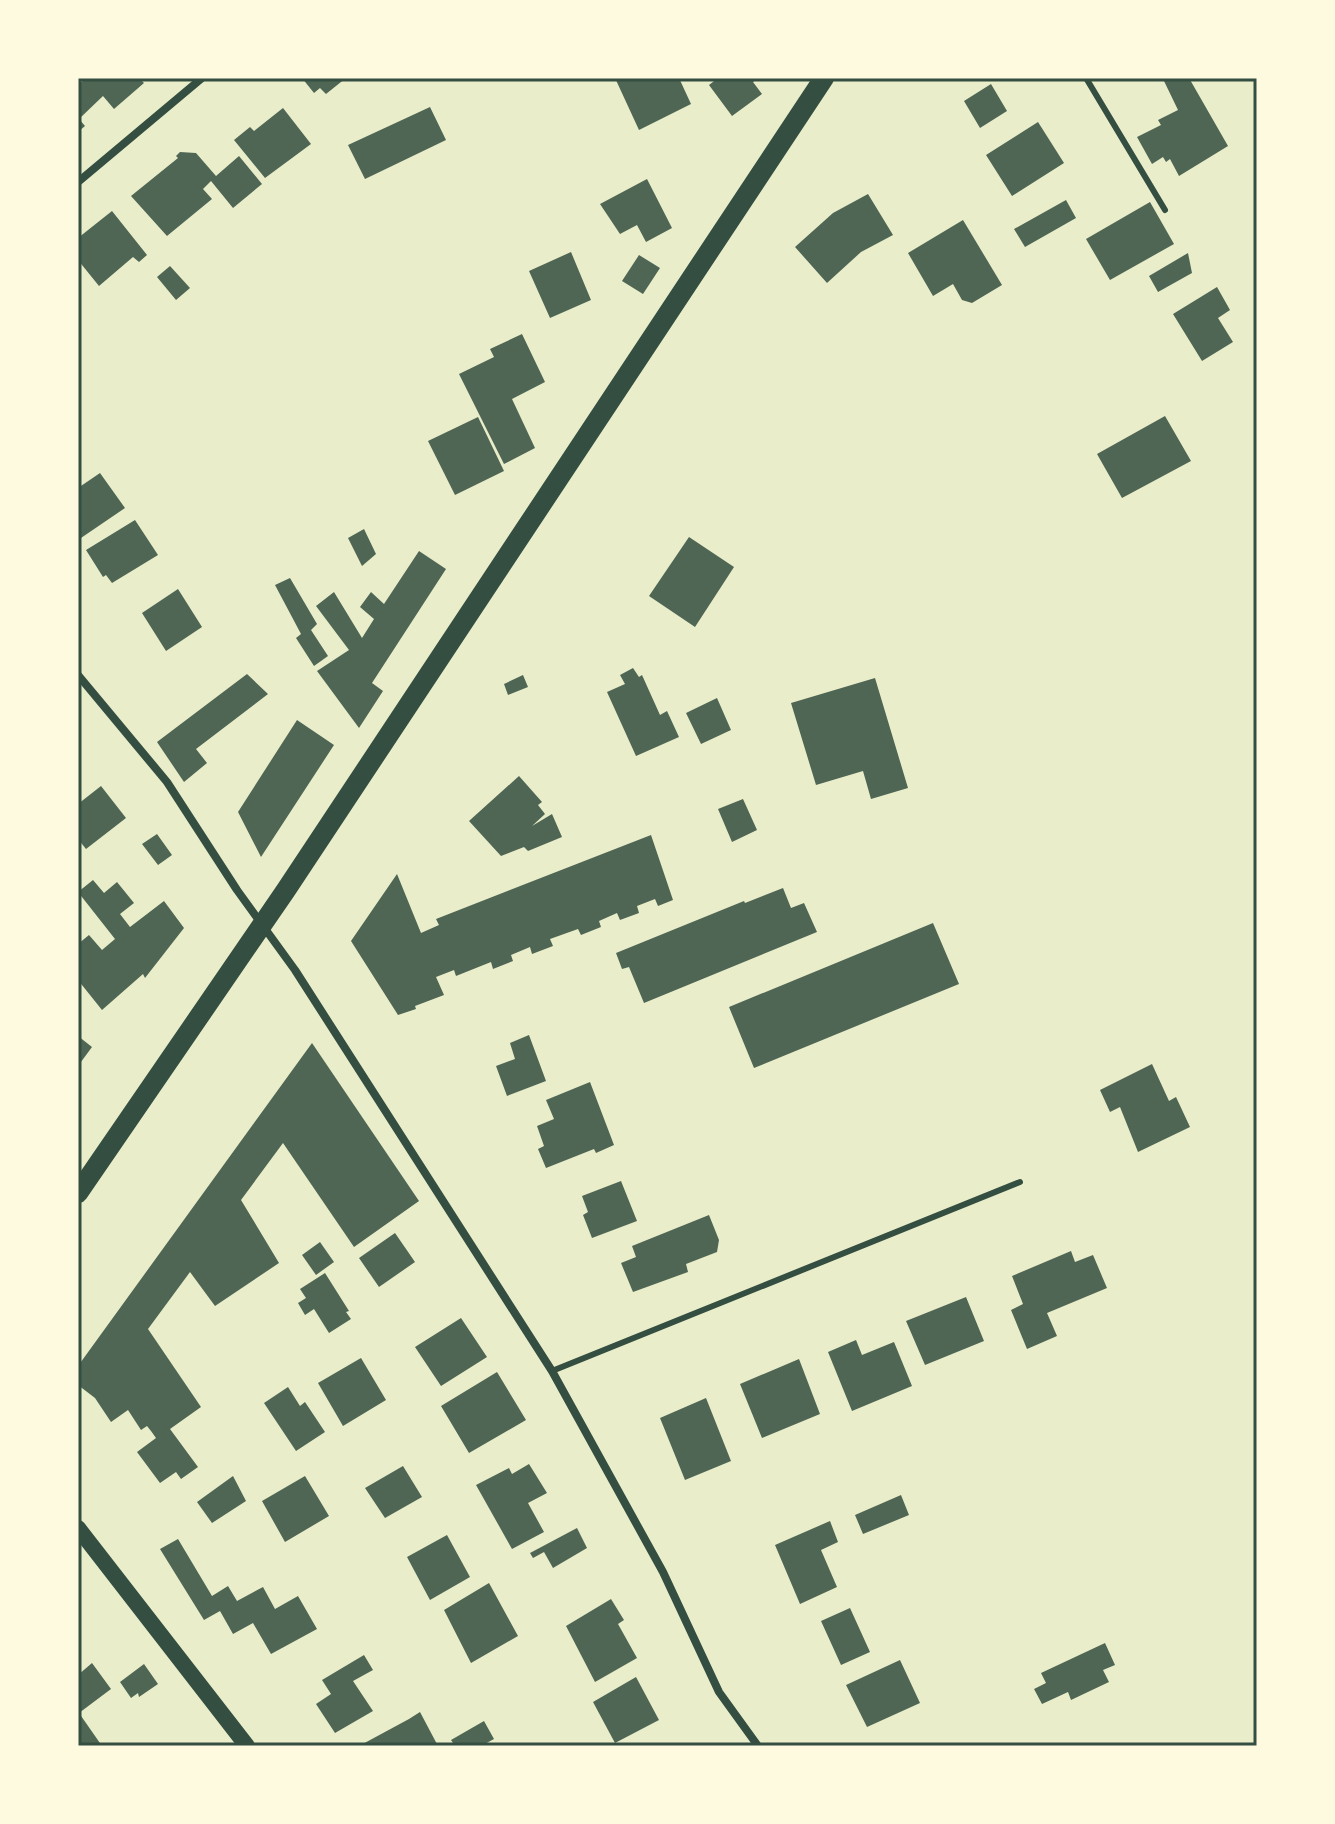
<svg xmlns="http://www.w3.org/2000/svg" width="1335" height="1824" viewBox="0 0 1335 1824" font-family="Literata,serif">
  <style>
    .building { fill: #4f6655 }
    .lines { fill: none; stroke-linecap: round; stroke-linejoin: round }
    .service { stroke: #344e41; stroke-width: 6 }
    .minor { stroke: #344e41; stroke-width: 8 }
    .secondary { stroke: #344e41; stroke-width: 16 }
    .primary { stroke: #344e41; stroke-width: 20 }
    .neatline { fill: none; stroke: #344e41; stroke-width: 3 }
  </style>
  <rect width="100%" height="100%" fill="#e9edc9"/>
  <!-- building -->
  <path class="building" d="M86 78H139L144 83 114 109 103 96 79 119 85 126 78 132V85Z
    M302 78H346L326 94 320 88 314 93Z
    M615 78H679L691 104 639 130Z
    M718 78H758L753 82 762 94 732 116 709 85Z
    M1170 78H1189L1228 146 1179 176 1170 159 1166 162 1163 157 1152 164 1137 137 1161 125 1158 120 1178 110 1164 81Z
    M991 84 1007 111 980 128 964 101Z
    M430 107 446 140 365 179 348 145Z
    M283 108 311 144 265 178 234 140 250 127 254 131Z
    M1038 122 1064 163 1012 196 986 155Z
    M180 152 196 153 216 176 239 156 262 184 233 208 211 181 203 189 212 199 167 236 131 196 178 158 176 156Z
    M647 179 672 228 646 242 637 225 620 234 600 204Z
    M868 194 893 235 861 252 827 283 795 247 833 213Z
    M1066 200 1076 218 1025 247 1014 229Z
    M1150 202 1174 244 1110 280 1086 239Z
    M112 211 147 255 139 262 133 257 99 286 78 260V248L81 245 78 238Z
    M963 220 1002 285 972 303 962 300 953 284 933 296 908 253Z
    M571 252 591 300 550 318 529 271Z
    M1188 253 1192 273 1158 292 1149 276Z
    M639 255 660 268 643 294 622 281Z
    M170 266 190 288 176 300 157 277Z
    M1217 287 1230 310 1218 318 1233 342 1202 361 1173 314Z
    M522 334 545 382 512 399 535 448 504 464 459 374 494 357 490 349Z
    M1165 416 1191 461 1122 498 1097 454Z
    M478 417 504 471 455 495 428 441Z
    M100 473 125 508 78 540V488Z
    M135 520 158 555 112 583 106 575 103 577 86 550Z
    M364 529 376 554 362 566 348 538Z
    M689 537 734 567 695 627 649 596Z
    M419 551 446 569 372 683 383 691 359 728 317 671 349 650 316 606 334 592 362 638 374 619 360 607 371 592 384 604Z
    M290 578 317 624 311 630 328 656 314 666 296 638 301 634 275 585Z
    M178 589 202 627 166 651 142 613Z
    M633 668 639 677 642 675 660 715 667 711 679 737 636 756 607 692 625 684 620 675Z
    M247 674 268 694 196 749 207 763 184 782 157 742Z
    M523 675 528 687 508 695 504 684Z
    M875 678 908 788 871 799 863 771 816 785 791 703Z
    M717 698 731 730 701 744 686 713Z
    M297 720 334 745 261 857 238 812Z
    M519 776 542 802 538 805 545 814 532 826 552 814 562 837 528 851 524 847 501 856 469 821Z
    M101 786 126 818 86 849 78 839V804Z
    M743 799 757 830 732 842 718 809Z
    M157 834 172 855 158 865 142 844Z
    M651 835 673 900 658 906 655 899 637 906 639 913 620 920 617 913 599 921 601 927 581 935 578 929 550 939 553 946 532 954 530 947 511 955 513 961 493 969 491 962 456 976 454 970 436 977 444 995 415 1006 416 1009 398 1015 351 941 397 874 421 933 439 925 436 919Z
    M93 880 104 893 117 882 134 903 120 914 130 927 164 901 184 928 145 978 143 974 102 1010 78 980V944L89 935 102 950 115 939 78 892Z
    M783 888 791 908 804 903 817 932 644 1003 629 967 622 969 616 953 744 901 745 903Z
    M933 923 959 984 754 1068 729 1007Z
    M529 1035 546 1081 507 1096 496 1066 515 1059 510 1043Z
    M78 1036 92 1047 78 1066Z
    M312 1043 419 1201 354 1247 283 1143 241 1200 279 1263 215 1306 190 1272 148 1329 201 1407 170 1429 198 1467 181 1479 176 1472 160 1483 137 1452 156 1438 151 1431 147 1426 141 1430 128 1410 111 1422 95 1398 78 1385V1366Z
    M1152 1064 1169 1101 1176 1097 1190 1127 1138 1152 1120 1107 1110 1112 1100 1090Z
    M590 1082 614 1145 596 1153 594 1149 546 1168 538 1149 544 1146 537 1126 554 1119 546 1100Z
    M621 1181 637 1221 592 1238 583 1215 588 1212 582 1196Z
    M709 1215 719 1240 717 1252 686 1264 688 1272 633 1292 621 1263 636 1257 632 1246Z
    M395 1233 415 1262 379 1287 359 1258Z
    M320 1242 334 1262 316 1275 302 1255Z
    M1071 1251 1075 1262 1093 1255 1107 1288 1047 1313 1057 1336 1027 1349 1011 1310 1023 1304 1012 1276Z
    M325 1273 349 1311 346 1312 351 1319 329 1333 314 1309 305 1315 298 1303 306 1298 300 1289Z
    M966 1297 984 1341 925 1365 906 1321Z
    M461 1318 487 1357 441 1386 415 1347Z
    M856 1340 862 1355 894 1342 912 1386 852 1411 828 1352Z
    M361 1358 386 1400 343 1426 318 1383Z
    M799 1359 820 1414 762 1438 740 1384Z
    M497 1372 526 1420 469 1453 441 1406Z
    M288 1387 300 1406 305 1402 325 1432 296 1451 264 1403Z
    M706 1398 731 1461 685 1480 660 1418Z
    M529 1464 547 1493 528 1503 544 1532 512 1549 476 1485 509 1468 512 1474Z
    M403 1466 422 1497 385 1518 365 1488Z
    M233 1476 246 1501 212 1523 197 1502Z
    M305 1476 329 1516 285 1542 262 1501Z
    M901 1495 909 1515 863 1534 855 1515Z
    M830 1521 838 1542 821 1550 837 1587 800 1604 775 1545Z
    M577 1528 587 1548 553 1568 544 1552 533 1558 530 1553Z
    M447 1535 470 1577 430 1600 407 1557Z
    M178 1539 212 1596 228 1586 237 1601 263 1587 275 1609 298 1596 317 1629 271 1654 253 1623 233 1634 220 1611 204 1620 160 1549Z
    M489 1583 518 1636 471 1663 444 1610Z
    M611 1599 624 1620 618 1624 637 1658 595 1682 566 1626Z
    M850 1608 870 1652 841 1665 821 1621Z
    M1105 1643 1115 1665 1103 1670 1109 1682 1071 1700 1068 1692 1042 1704 1034 1689 1046 1683 1041 1673Z
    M364 1655 373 1670 353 1681 373 1711 335 1733 316 1704 331 1694 322 1680Z
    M900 1660 920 1703 867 1727 846 1685Z
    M92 1663 111 1689 79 1713 102 1746H78V1675Z
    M144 1664 158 1684 139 1697 138 1693 131 1698 120 1682Z
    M636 1677 659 1720 615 1743 593 1702Z
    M420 1712 438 1746H359L409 1719Z
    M484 1721 494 1739 481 1746H455L451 1740Z"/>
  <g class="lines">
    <!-- service -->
    <path class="service" d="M1086 78 1165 210
      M552 1371 1020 1182"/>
    <!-- minor -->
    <path class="minor" d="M78 182 202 78
      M78 675 167 782 237 890 295 970 552 1371 663 1572 719 1692 758 1746"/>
    <!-- secondary -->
    <path class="secondary" d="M78 1528 247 1746"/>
    <!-- primary -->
    <path class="primary" d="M78 1193 286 890 824 78"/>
  </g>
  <!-- border -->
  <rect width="1335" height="1824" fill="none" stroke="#fefae0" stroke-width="160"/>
  <rect x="80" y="80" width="1175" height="1664" class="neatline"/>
</svg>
